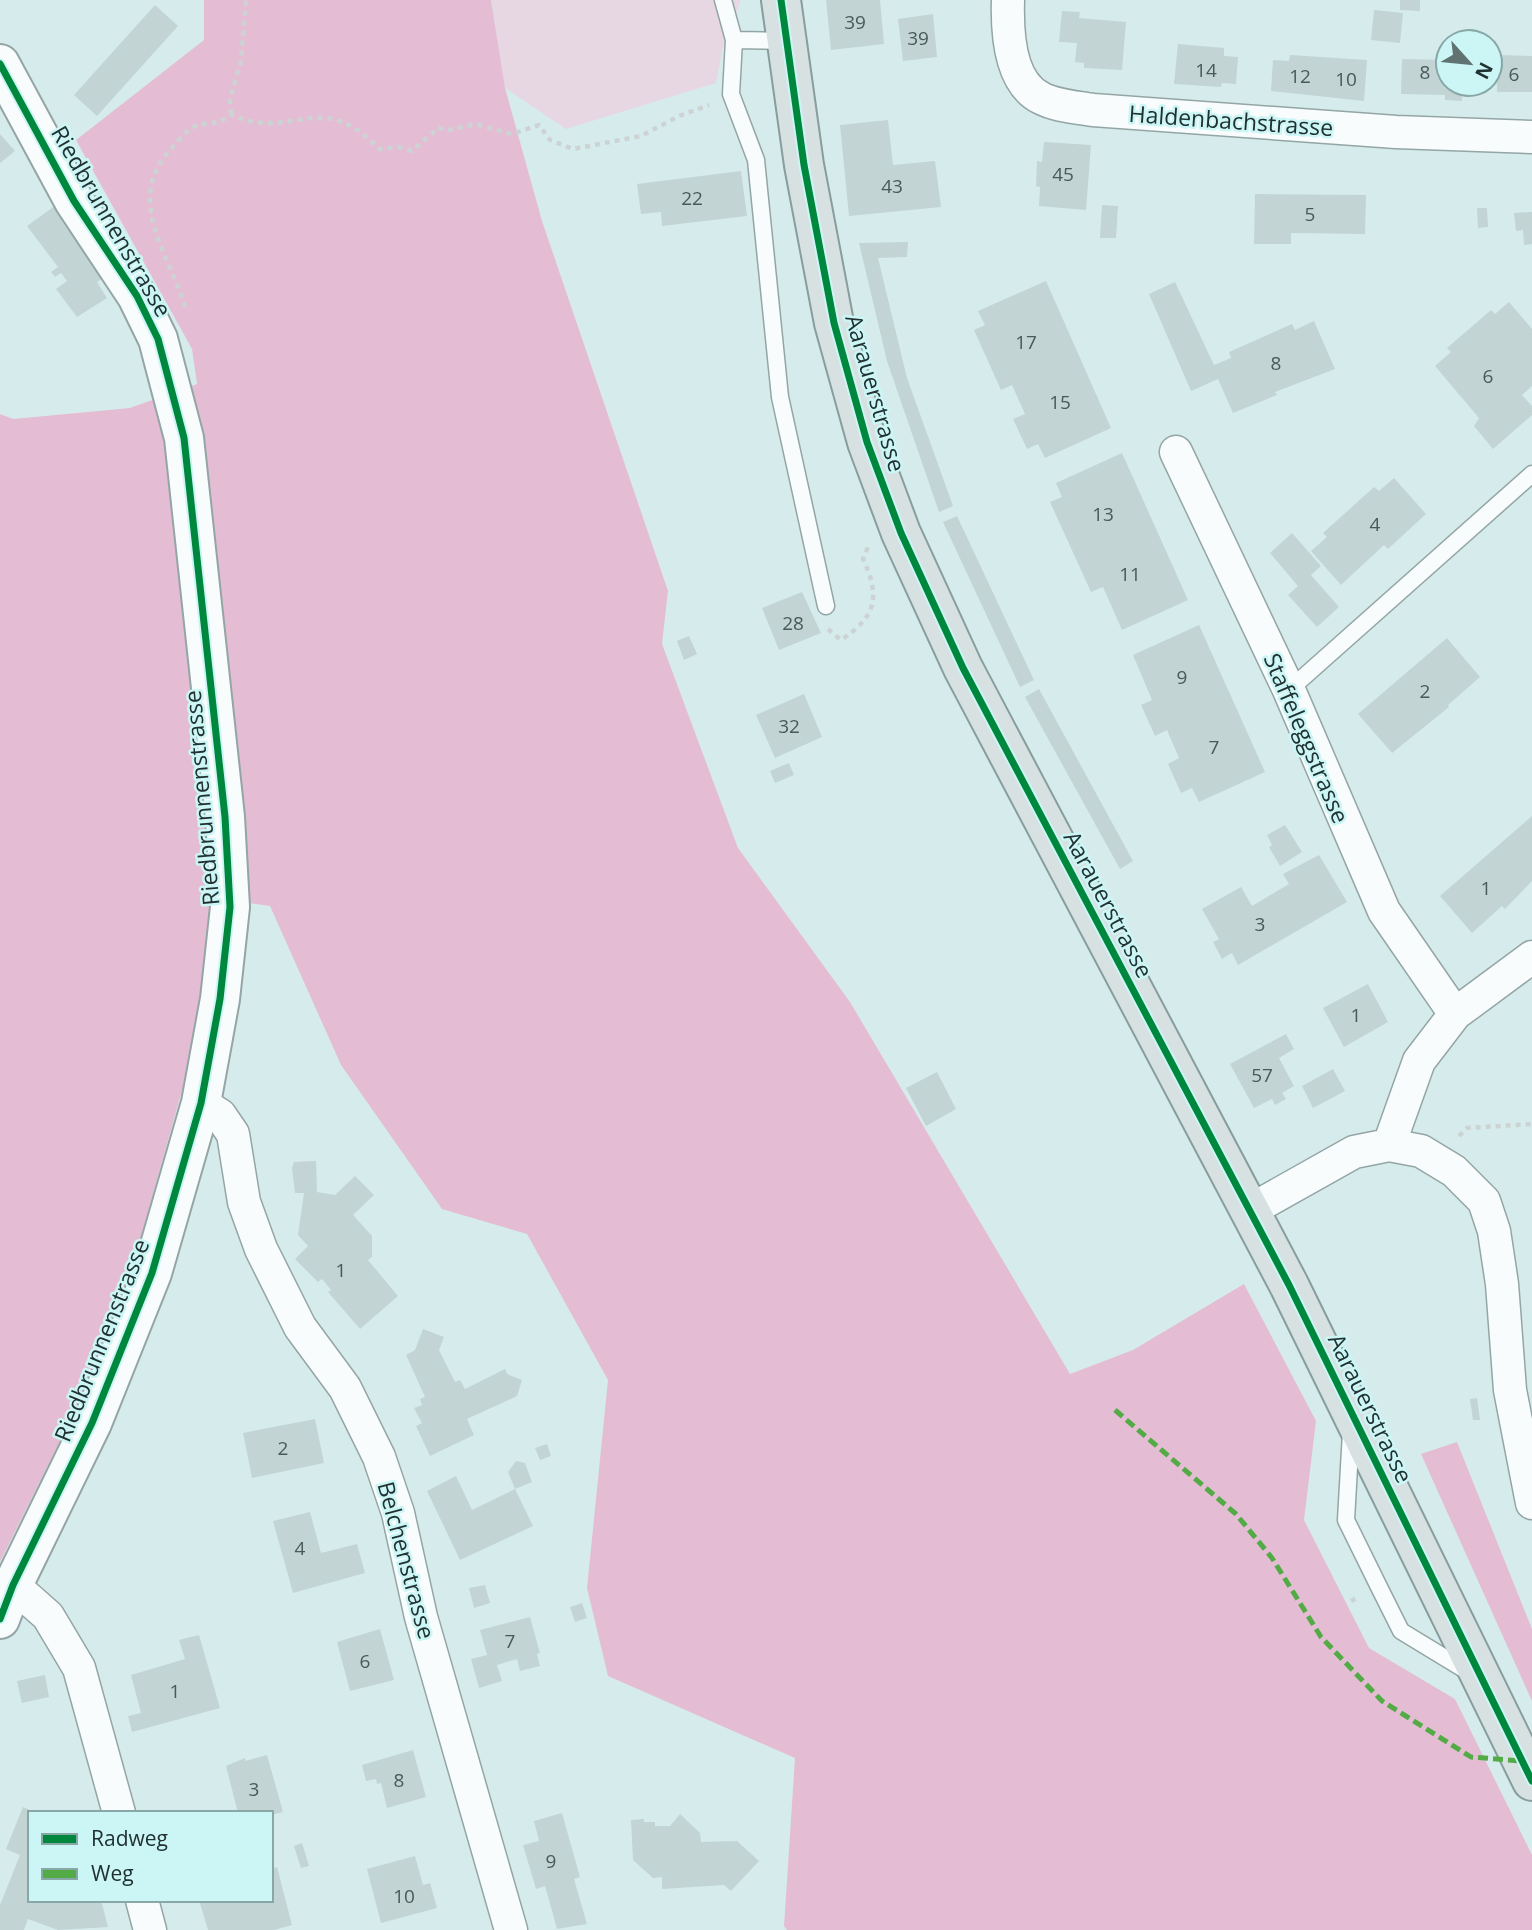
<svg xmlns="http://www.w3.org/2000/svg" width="1532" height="1930" viewBox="0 0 1532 1930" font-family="'Open Sans',sans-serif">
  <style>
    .green { fill: #e7d7e3 }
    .forest { fill: #e4bdd4 }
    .building { fill: #c2d4d4 }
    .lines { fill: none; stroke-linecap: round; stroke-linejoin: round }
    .service-casing { stroke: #94a5a5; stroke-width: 19 }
    .minor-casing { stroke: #94a5a5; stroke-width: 35 }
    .tertiary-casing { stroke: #94a5a5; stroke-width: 42 }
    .primary-casing { stroke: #869e9e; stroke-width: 42 }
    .path { stroke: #cdd3d3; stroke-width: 4.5; stroke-dasharray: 5 5; stroke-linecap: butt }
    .service { stroke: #f9fcfc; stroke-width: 16 }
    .minor { stroke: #f9fcfc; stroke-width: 32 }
    .tertiary { stroke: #f9fcfc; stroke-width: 38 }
    .primary { stroke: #d7e1e1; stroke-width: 38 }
    .quiet { stroke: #52ab45; stroke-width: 5; stroke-dasharray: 10 5; stroke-linecap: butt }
    .cycleway-casing { stroke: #ccf6f6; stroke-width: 11 }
    .cycleway { stroke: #00873e; stroke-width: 7 }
    .labels { text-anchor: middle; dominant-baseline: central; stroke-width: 5; stroke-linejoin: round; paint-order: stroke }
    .number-label { font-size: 19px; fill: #495a5a }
    .street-label { font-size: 23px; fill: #213131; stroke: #ccf6f6 }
  </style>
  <rect width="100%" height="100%" fill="#d6ecec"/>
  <!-- green -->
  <path class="green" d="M491 0H741L723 47 716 83 566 129 505 88Z"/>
  <!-- forest -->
  <path class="forest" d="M204 0H491L505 88 542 221 668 591 662 644 738 848 850 1002 1070 1374 1133 1350 1244 1284 1316 1421 1304 1520 1369 1648 1455 1699 1532 1855V1930H787L784 1926 795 1758 608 1676 587 1588 608 1380 527 1234 442 1209 341 1065 270 906 214 898 203 989 188 1069 133 1265 102 1356 0 1562V414L13 419 130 408 197 384 192 349 76 140 204 40Z
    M1457 1442 1532 1629V1701L1421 1454Z"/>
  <!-- building -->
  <path class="building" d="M826 0H880L884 44 831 50Z
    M1400 0H1420V11L1400 10Z
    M155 5 178 26 97 116 74 95Z
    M1374 10 1403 13 1400 43 1371 40Z
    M1062 11 1080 12 1079 18 1126 22 1122 70 1084 68V63L1075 62 1077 43 1059 42Z
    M933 14 937 57 903 61 898 19Z
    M1178 44 1224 48V56L1238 57 1236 84 1222 83 1221 87 1174 84Z
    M1290 55 1367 60 1364 101 1271 91 1273 60 1289 61Z
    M1497 55 1532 56V92H1497Z
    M1402 59 1448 60V84H1462V101L1445 100V95L1401 94Z
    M888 120 893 165 935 161 941 207 849 216 840 125Z
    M0 134 15 151 0 163Z
    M1044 142 1091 145 1086 210 1039 206 1040 187 1036 186 1037 161 1042 162Z
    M741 171 747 216 662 226 661 212 641 214 637 184Z
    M1255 194 1366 195 1365 234 1291 233V244H1254Z
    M56 205 108 275 97 282 107 298 77 317 56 289 67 281 61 273 55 277 51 272 58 267 27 226Z
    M1102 205 1118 206 1116 238H1100Z
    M1477 208H1487L1488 227 1478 228Z
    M1532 212V244L1524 245 1523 230 1516 231 1514 213Z
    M908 242 907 257 878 258 907 378 953 506 939 512 887 361 859 243Z
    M1046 281 1111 428 1045 458 1038 444 1027 449 1013 419 1025 414 1012 385 1001 390 974 330 985 325 978 311Z
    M1175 282 1214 365 1231 358 1229 352 1292 324 1295 330 1314 321 1335 369 1275 392 1277 395 1233 413 1218 379 1191 391 1149 294Z
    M1509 302 1532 329V386L1522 395 1532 406V415L1493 449 1474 426 1479 418 1435 366 1451 352 1447 348 1491 310 1495 314Z
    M1122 453 1188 600 1122 630 1103 587 1091 592 1050 502 1062 497 1056 483Z
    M1394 478 1426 514 1388 549 1384 545 1341 585 1311 551 1327 537 1323 533 1374 487 1379 491Z
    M957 516 1034 680 1020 687 943 522Z
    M1292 533 1321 566 1311 575 1339 607 1317 627 1288 595 1298 586 1270 553Z
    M802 592 821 633 779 650 762 608Z
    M1199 625 1265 772 1199 802 1192 788 1181 793 1168 764 1179 758 1167 730 1155 736 1141 705 1152 700 1133 655Z
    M689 636 697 654 684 660 677 641Z
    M1447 638 1480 677 1448 705 1449 707 1392 753 1358 714Z
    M1039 689 1133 861 1120 869 1025 697Z
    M804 694 822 737 775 758 756 715Z
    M789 763 794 775 775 783 770 771Z
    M1532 816V881L1505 909 1502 906 1472 933 1440 896Z
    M1285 825 1302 852 1280 866 1269 847 1272 845 1267 835Z
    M1319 855 1347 902 1238 965 1232 953 1222 959 1213 942 1219 939 1202 909 1241 887 1252 906 1289 884 1283 874Z
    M1368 984 1388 1022 1344 1047 1323 1008Z
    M1286 1034 1294 1049 1279 1058 1294 1086 1282 1093 1286 1099 1275 1105 1272 1099 1254 1108 1230 1064Z
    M1333 1069 1345 1091 1313 1108 1302 1086Z
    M937 1072 956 1109 926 1126 906 1088Z
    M316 1161 317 1192 335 1195 355 1176 374 1195 353 1215 372 1236V1257L368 1260 398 1296 360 1329 328 1292 331 1290 322 1279 318 1282 295 1259 308 1246 298 1235 304 1193H295L292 1168 294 1162Z
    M423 1329 444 1337 439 1350 455 1382 460 1380 465 1389 505 1369 507 1374 522 1380 517 1396 467 1419 474 1435 430 1456 416 1426 422 1423 414 1408 422 1405 420 1399 425 1397 406 1355 415 1350Z
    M1477 1398 1480 1420H1473L1470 1399Z
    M315 1419 324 1463 252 1478 243 1433Z
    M547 1444 551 1456 540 1460 535 1448Z
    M516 1461 525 1463 532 1482 515 1489 508 1472Z
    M456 1476 472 1510 515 1489 533 1526 460 1560 427 1491Z
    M310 1512 321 1553 357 1544 365 1573 293 1593 273 1521Z
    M485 1585 490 1603 474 1608 469 1588Z
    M582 1603 587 1618 575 1622 570 1607Z
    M530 1617 540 1653 537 1654 540 1666 520 1671 517 1659 497 1665 502 1681 479 1688 471 1659 487 1655 480 1630Z
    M380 1629 394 1680 350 1691 337 1642Z
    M199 1635 220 1708 132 1732 128 1716 141 1713 131 1675 185 1659 179 1640Z
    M45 1675 49 1697 22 1703 17 1681Z
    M413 1750 426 1797 387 1808 381 1783 377 1784 376 1779 366 1781 362 1765Z
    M267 1755 283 1812 271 1815 238 1813 226 1766 245 1758V1761Z
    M23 1807 37 1813H30V1900H101L108 1927 58 1930 28 1919 24 1930H0V1905L20 1855 6 1849Z
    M562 1813 580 1877 574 1879 587 1924 557 1929 545 1886 536 1889 523 1845 539 1841 534 1821Z
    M680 1814 700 1833 701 1842 737 1841 759 1861 731 1891 724 1885 662 1889V1877L653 1878 633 1860 631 1820 644 1819V1822H655V1826H670Z
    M302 1843 309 1866 301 1868 294 1846Z
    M415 1856 423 1885 430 1883 437 1908 381 1923 367 1869Z
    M277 1867 292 1925 274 1930H208L199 1900H271V1869Z"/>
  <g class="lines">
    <!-- service casing -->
    <g class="service-casing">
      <path id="service" d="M723 0 734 40 731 94 756 160 780 397 826 606
        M734 40 787 41
        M1289 690 1532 474
        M1351 1432 1346 1520 1379 1587 1401 1631 1470 1673"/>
    </g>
    <!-- minor casing -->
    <g class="minor-casing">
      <path id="minor" d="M1008 0C1007 31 1009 82 1041 98 1056 106 1076 107 1093 110L1396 132 1532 137
        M1176 452 1289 690 1384 911 1455 1014
        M201 1103 220 1115 233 1134 244 1202 261 1249 300 1327 345 1388 379 1457 398 1513 421 1617 511 1930
        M1389 1145 1419 1061 1455 1014 1532 957
        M1249 1211 1354 1152 1389 1145 1421 1151 1454 1171 1484 1201 1494 1231 1502 1284 1510 1390 1532 1503
        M13 1585 48 1616 79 1668 119 1813
        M142 1900 150 1930"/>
    </g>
    <!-- tertiary casing -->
    <g class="tertiary-casing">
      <path id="tertiary" d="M0 64 74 201 137 296 158 339 184 438 225 817 230 907 220 999 201 1103 152 1273 92 1423 13 1585 0 1619"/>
    </g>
    <!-- primary casing -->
    <g class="primary-casing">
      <path id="primary" d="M781 0 804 165 834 323 867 442 901 533 963 668 1289 1285 1532 1781"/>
    </g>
    <!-- path -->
    <path class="path" d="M231 114 230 100 241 60 246 0
      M185 307C168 252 123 197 173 147 178 141 185 132 192 128 206 119 214 129 231 114 290 144 319 85 379 149L398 147 412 151 438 128 449 130 475 124 512 134 539 125 550 140 573 149 641 136 679 116 709 105
      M828 629 841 640C876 617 881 597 863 559L868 547
      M1459 1136 1467 1128 1532 1124
      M1351 1601 1359 1597"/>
    <!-- service -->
    <use href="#service" class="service"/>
    <!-- minor -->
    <use href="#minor" class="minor"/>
    <!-- tertiary -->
    <use href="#tertiary" class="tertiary"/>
    <!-- primary -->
    <use href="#primary" class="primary"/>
    <!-- quiet -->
    <path class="quiet" d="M1115 1410 1236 1514 1272 1558 1321 1637 1382 1701 1471 1757 1522 1761"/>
    <!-- cycleway casing -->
    <g class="cycleway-casing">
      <path id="cycleway" d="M781 0 804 165 834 323 867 442 901 533 963 668 1289 1285 1532 1781
        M0 64 74 201 137 296 158 339 184 438 225 817 230 907 220 999 201 1103 152 1273 92 1423 13 1585 0 1619"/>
    </g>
    <!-- cycleway -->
    <use href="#cycleway" class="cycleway"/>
  </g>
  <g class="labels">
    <!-- number labels -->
    <g class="number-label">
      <text x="855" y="22">39</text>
      <text x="918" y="38">39</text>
      <text x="1206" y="70">14</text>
      <text x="1425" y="72">8</text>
      <text x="1514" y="74">6</text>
      <text x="1300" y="76">12</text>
      <text x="1346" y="79">10</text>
      <text x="1063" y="174">45</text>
      <text x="892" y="186">43</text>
      <text x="692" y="198">22</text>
      <text x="1310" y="214">5</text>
      <text x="1026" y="342">17</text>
      <text x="1276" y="363">8</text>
      <text x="1488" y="376">6</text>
      <text x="1060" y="402">15</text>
      <text x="1103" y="514">13</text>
      <text x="1375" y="524">4</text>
      <text x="1130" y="574">11</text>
      <text x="793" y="623">28</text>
      <text x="1182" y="677">9</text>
      <text x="1425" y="691">2</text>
      <text x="789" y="726">32</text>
      <text x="1214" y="747">7</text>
      <text x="1486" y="888">1</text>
      <text x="1260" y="924">3</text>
      <text x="1356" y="1015">1</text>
      <text x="1262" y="1075">57</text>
      <text x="341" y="1270">1</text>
      <text x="283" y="1448">2</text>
      <text x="300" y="1548">4</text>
      <text x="510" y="1641">7</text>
      <text x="365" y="1661">6</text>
      <text x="175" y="1691">1</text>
      <text x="399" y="1780">8</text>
      <text x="254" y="1789">3</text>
      <text x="551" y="1861">9</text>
      <text x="404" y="1896">10</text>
    </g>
    <!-- street labels -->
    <g class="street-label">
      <text transform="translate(1231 120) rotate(4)">Haldenbachstrasse</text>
      <text transform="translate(112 221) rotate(60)">Riedbrunnenstrasse</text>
      <text transform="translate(876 393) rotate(74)">Aarauerstrasse</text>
      <text transform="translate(1307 738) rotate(67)">Staffeleggstrasse</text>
      <text transform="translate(201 798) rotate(-95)">Riedbrunnenstrasse</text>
      <text transform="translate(1109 904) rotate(62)">Aarauerstrasse</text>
      <text transform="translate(101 1340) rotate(-68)">Riedbrunnenstrasse</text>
      <text transform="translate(1371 1408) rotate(64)">Aarauerstrasse</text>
      <text transform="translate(407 1560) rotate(75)">Belchenstrasse</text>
    </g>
  </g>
  <!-- legend -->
  <rect x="28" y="1811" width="245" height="91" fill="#ccf6f6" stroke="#88a7a7" stroke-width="2"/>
  <rect x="42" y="1834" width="35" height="10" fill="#00873e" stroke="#88a7a7" stroke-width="2"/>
  <text x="91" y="1846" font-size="21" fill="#213131">Radweg</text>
  <rect x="42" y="1869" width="35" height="10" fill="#52ab45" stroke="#88a7a7" stroke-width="2"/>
  <text x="91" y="1881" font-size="21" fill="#213131">Weg</text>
  <!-- north arrow -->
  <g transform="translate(1469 63) rotate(117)"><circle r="33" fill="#ccf6f6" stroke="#88a7a7" stroke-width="2"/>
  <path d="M0-5L12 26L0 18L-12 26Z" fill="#607272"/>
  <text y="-10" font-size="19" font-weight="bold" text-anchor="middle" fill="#213131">N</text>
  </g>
</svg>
